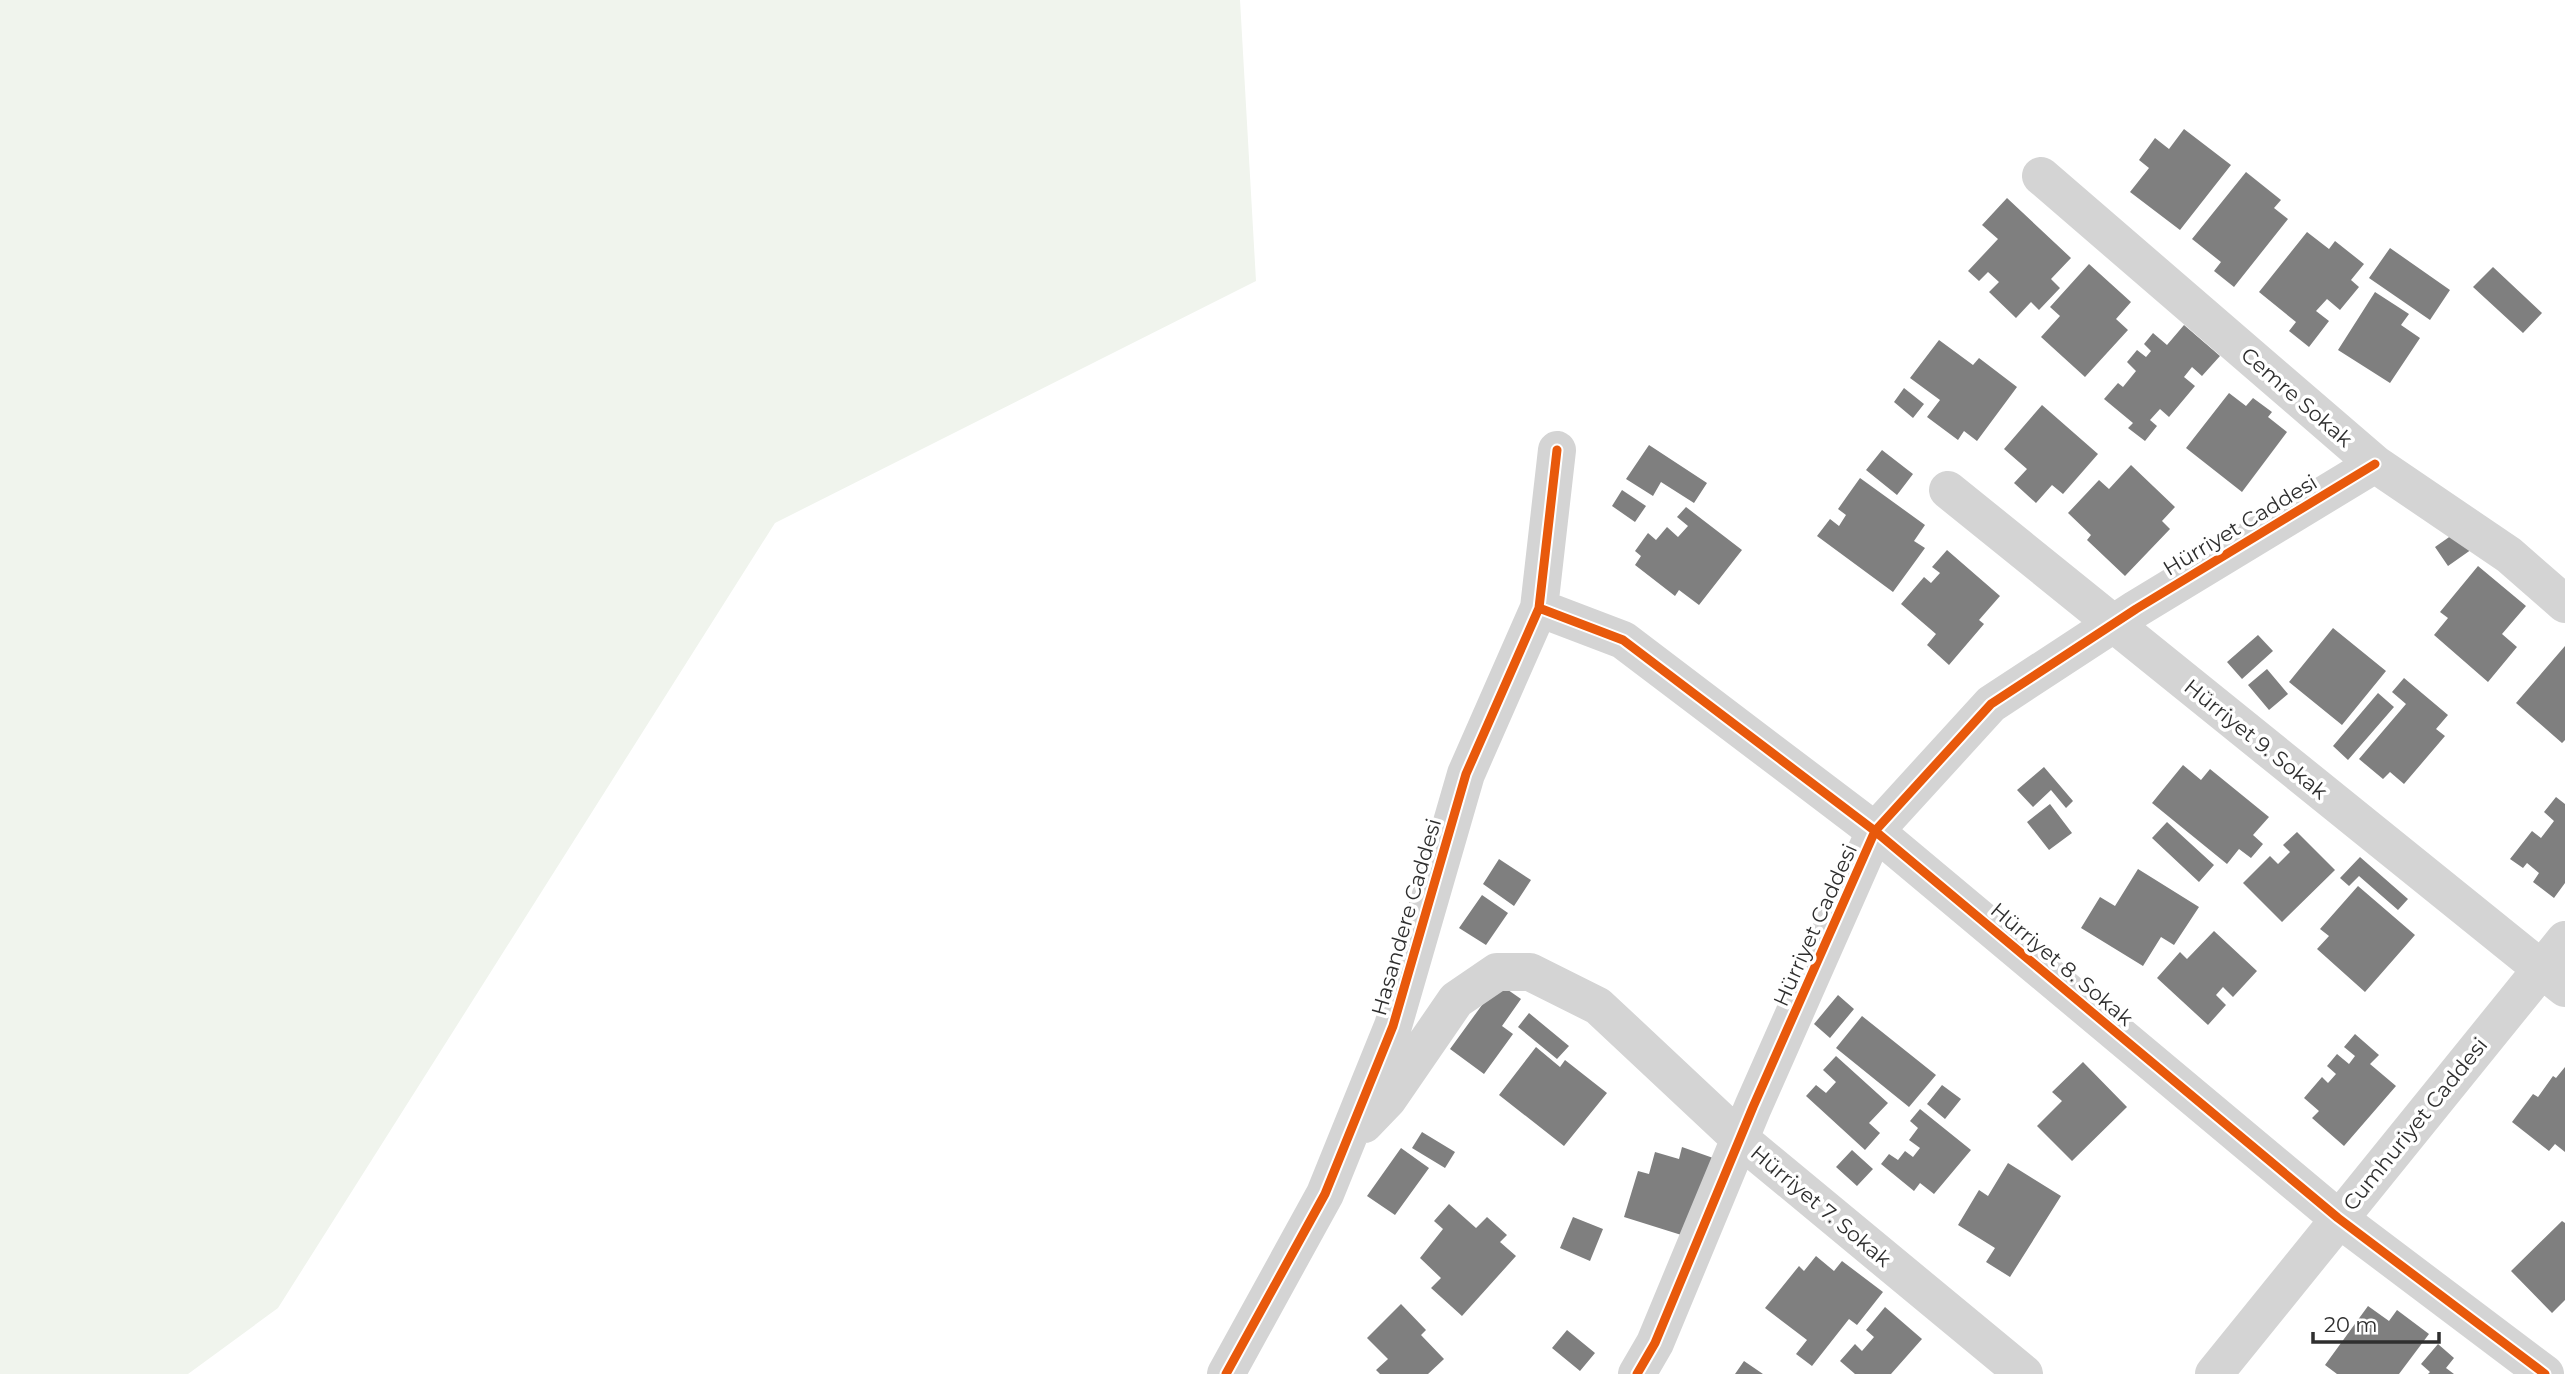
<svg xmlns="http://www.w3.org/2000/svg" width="2565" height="1374" viewBox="0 0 2565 1374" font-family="Montserrat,sans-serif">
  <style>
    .green { fill: #f0f4ed }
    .building { fill: #7f7f7f }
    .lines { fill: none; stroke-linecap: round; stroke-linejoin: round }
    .minor { stroke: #d4d4d4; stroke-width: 38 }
    .cycleway-casing { stroke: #fff; stroke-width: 13 }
    .cycleway { stroke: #e8590c; stroke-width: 9 }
    .labels { text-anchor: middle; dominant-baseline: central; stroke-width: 7; stroke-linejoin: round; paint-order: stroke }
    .street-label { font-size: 21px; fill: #2f2f2f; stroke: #fff }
  </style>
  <rect width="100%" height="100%" fill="#fff"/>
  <!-- green -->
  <path class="green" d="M0 0H1240L1256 281 775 523 278 1308 188 1374H0Z"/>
  <!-- building -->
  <path class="building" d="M2184 129 2231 165 2180 230 2130 192 2149 168 2139 160 2155 138 2169 149Z
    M2246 172 2281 200 2274 208 2288 219 2234 287 2214 271 2221 262 2192 239Z
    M2007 198 2071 258 2051 279 2060 288 2039 310 2031 302 2016 318 1989 292 1999 282 1988 272 1979 281 1968 271 1998 239 1982 225Z
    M2307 232 2329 249 2335 241 2364 264 2351 280 2359 287 2340 310 2327 299 2316 311 2329 321 2309 347 2289 331 2296 322 2259 292Z
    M2390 248 2450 290 2430 320 2369 278Z
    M2089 264 2131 302 2116 319 2128 330 2085 377 2041 337 2060 316 2050 307Z
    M2493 267 2542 313 2523 333 2473 287Z
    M2375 292 2409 314 2401 325 2420 338 2390 383 2338 350Z
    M2184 325 2220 356 2202 376 2192 367 2184 377 2195 386 2169 417 2160 409 2150 420 2157 426 2145 441 2128 428 2133 423 2104 399 2118 383 2123 387 2136 371 2127 362 2137 350 2146 357 2151 351 2144 344 2153 333 2167 345Z
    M1939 340 1973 365 1979 358 2017 387 1977 441 1964 431 1958 440 1927 417 1940 400 1910 378Z
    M1904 388 1924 404 1913 418 1894 402Z
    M2229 393 2246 406 2253 398 2272 412 2268 417 2287 432 2242 492 2186 448Z
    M2042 405 2098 454 2063 494 2052 485 2036 503 2014 483 2027 469 2004 449Z
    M1649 445 1707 483 1694 503 1661 482 1653 496 1626 479Z
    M1882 450 1913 474 1897 495 1866 470Z
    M2131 465 2175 507 2162 521 2170 529 2125 576 2087 540 2091 535 2068 513 2099 480 2109 489Z
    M1860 478 1925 525 1914 541 1925 548 1893 592 1817 536 1830 519 1839 526 1846 515 1838 509Z
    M1622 490 1646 506 1635 522 1612 506Z
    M1686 507 1742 550 1699 605 1679 590 1675 596 1635 565 1641 556 1635 551 1648 533 1656 540 1667 527 1678 537 1688 526 1677 517Z
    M2462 528 2475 547 2448 566 2435 547Z
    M1947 550 2000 596 1979 620 1984 624 1949 665 1927 645 1936 634 1901 604 1924 577 1931 583 1940 573 1932 567Z
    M2478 566 2526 606 2502 634 2517 647 2488 682 2434 635 2448 618 2440 612Z
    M2333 628 2386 671 2342 725 2289 682Z
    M2258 635 2273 651 2242 679 2227 662Z
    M2565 646V740L2562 743 2516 703Z
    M2267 669 2288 694 2269 710 2248 685Z
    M2404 678 2448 715 2436 729 2445 736 2404 784 2390 772 2383 779 2359 759 2406 704 2392 692Z
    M2378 693 2394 707 2348 760 2333 746Z
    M2183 765 2201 780 2210 769 2269 817 2253 835 2263 844 2251 858 2239 849 2227 864 2152 803Z
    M2044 767 2073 801 2066 808 2051 790 2033 807 2017 790Z
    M2556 797 2565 804V883L2554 898 2533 882 2539 873 2527 863 2523 868 2510 859 2532 831 2541 838 2554 821 2544 812Z
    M2050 804 2072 833 2049 850 2027 822Z
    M2167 822 2214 865 2199 882 2152 838Z
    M2297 832 2335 870 2282 922 2243 883 2270 856 2278 864 2290 852 2283 845Z
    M2360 857 2408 899 2398 910 2359 876 2349 886 2340 878Z
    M1499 859 1531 880 1514 906 1483 884Z
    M2138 869 2199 907 2174 945 2161 937 2143 966 2081 928 2100 897 2115 906Z
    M2358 886 2415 935 2365 992 2317 949 2329 936 2320 929Z
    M1482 895 1508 913 1486 945 1459 928Z
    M2214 931 2257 971 2233 997 2223 987 2216 995 2226 1005 2208 1025 2157 978 2180 952 2187 959Z
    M1498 983 1521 999 1502 1026 1513 1034 1484 1074 1450 1049Z
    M1838 995 1854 1009 1830 1038 1814 1024Z
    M1529 1013 1569 1046 1557 1059 1518 1027Z
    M1862 1016 1936 1075 1909 1107 1836 1048Z
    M2355 1034 2379 1055 2370 1064 2396 1086 2344 1146 2312 1118 2319 1111 2304 1098 2322 1077 2328 1083 2336 1074 2327 1066 2337 1054 2349 1064 2355 1056 2344 1047Z
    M1536 1047 1560 1067 1565 1060 1607 1093 1564 1146 1499 1095Z
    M1836 1056 1888 1103 1869 1123 1880 1133 1865 1150 1806 1096 1816 1085 1826 1093 1836 1082 1823 1070Z
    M2083 1062 2127 1107 2072 1161 2037 1126 2062 1101 2052 1092Z
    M2565 1067V1152L2555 1144 2549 1151 2512 1122 2533 1094 2538 1097 2553 1076 2556 1078Z
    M1942 1085 1961 1099 1945 1119 1927 1104Z
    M1920 1109 1971 1150 1934 1194 1920 1183 1914 1191 1881 1164 1889 1154 1898 1160 1905 1151 1913 1157 1920 1148 1909 1140 1918 1128 1910 1121Z
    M1422 1132 1455 1152 1445 1168 1412 1148Z
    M1682 1147 1716 1159 1691 1238 1624 1217 1638 1171 1649 1174 1655 1152 1679 1159Z
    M1401 1148 1429 1168 1395 1215 1367 1196Z
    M1852 1150 1873 1169 1857 1186 1836 1167Z
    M2008 1163 2061 1196 2010 1277 1986 1262 1995 1248 1958 1225 1979 1190 1988 1196Z
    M1449 1204 1476 1228 1487 1217 1507 1235 1500 1242 1516 1256 1462 1316 1431 1288 1441 1278 1420 1258 1443 1229 1434 1221Z
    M1573 1217 1603 1229 1590 1261 1560 1248Z
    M2562 1221 2565 1223V1300L2552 1313 2511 1271Z
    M1816 1256 1834 1271 1842 1261 1883 1292 1857 1325 1849 1319 1812 1366 1796 1354 1807 1340 1765 1308 1799 1266 1804 1271Z
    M1401 1304 1426 1330 1421 1335 1444 1359 1428 1374H1380L1376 1370 1388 1359 1367 1338Z
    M2368 1306 2389 1321 2397 1310 2429 1334 2399 1374H2337L2325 1365Z
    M1885 1307 1922 1339 1891 1374H1855L1840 1361 1855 1344 1862 1351 1874 1337 1866 1330Z
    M1567 1330 1595 1353 1580 1371 1552 1348Z
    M2438 1344 2454 1358 2446 1368 2454 1374H2428L2430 1372 2421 1364Z
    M1744 1361 1763 1374H1735Z"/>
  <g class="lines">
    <!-- minor -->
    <path class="minor" d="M2041 176 2375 464 2509 555 2565 604
      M1948 490 2565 988
      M1539 608 1623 640 1875 831 2338 1218 2545 1374
      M1364 1124 1388 1099 1456 1000 1497 972H1530L1598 1006 1740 1139 2024 1374
      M1226 1374 1325 1194 1393 1026 1466 774 1539 608 1557 450
      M1637 1374 1655 1343 1753 1107 1875 831 1991 704 2136 609 2375 464
      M2214 1374 2565 940"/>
    <!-- cycleway casing -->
    <g class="cycleway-casing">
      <path id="cycleway" d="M1539 608 1623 640 1875 831 2338 1218 2545 1374
        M1226 1374 1325 1194 1393 1026 1466 774 1539 608 1557 450
        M1637 1374 1655 1343 1753 1107 1875 831 1991 704 2136 609 2375 464"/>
    </g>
    <!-- cycleway -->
    <use href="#cycleway" class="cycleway"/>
  </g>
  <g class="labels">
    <!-- street labels -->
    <g class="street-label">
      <text transform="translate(2297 397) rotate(41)">Cemre Sokak</text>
      <text transform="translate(2240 525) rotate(-31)">Hürriyet Caddesi</text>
      <text transform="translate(2256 739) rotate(39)">Hürriyet 9. Sokak</text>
      <text transform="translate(1406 917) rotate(-74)">Hasandere Caddesi</text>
      <text transform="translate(1815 925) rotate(-66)">Hürriyet Caddesi</text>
      <text transform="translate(2062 964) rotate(40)">Hürriyet 8. Sokak</text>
      <text transform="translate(2415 1124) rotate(-51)">Cumhuriyet Caddesi</text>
      <text transform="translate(1821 1206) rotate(40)">Hürriyet 7. Sokak</text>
    </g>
  </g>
  <!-- scale -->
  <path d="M2313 1332v10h126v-10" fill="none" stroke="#2f2f2f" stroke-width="3.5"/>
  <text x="2324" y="1332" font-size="21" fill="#2f2f2f" stroke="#ffffff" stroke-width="5" paint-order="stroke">20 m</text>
</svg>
